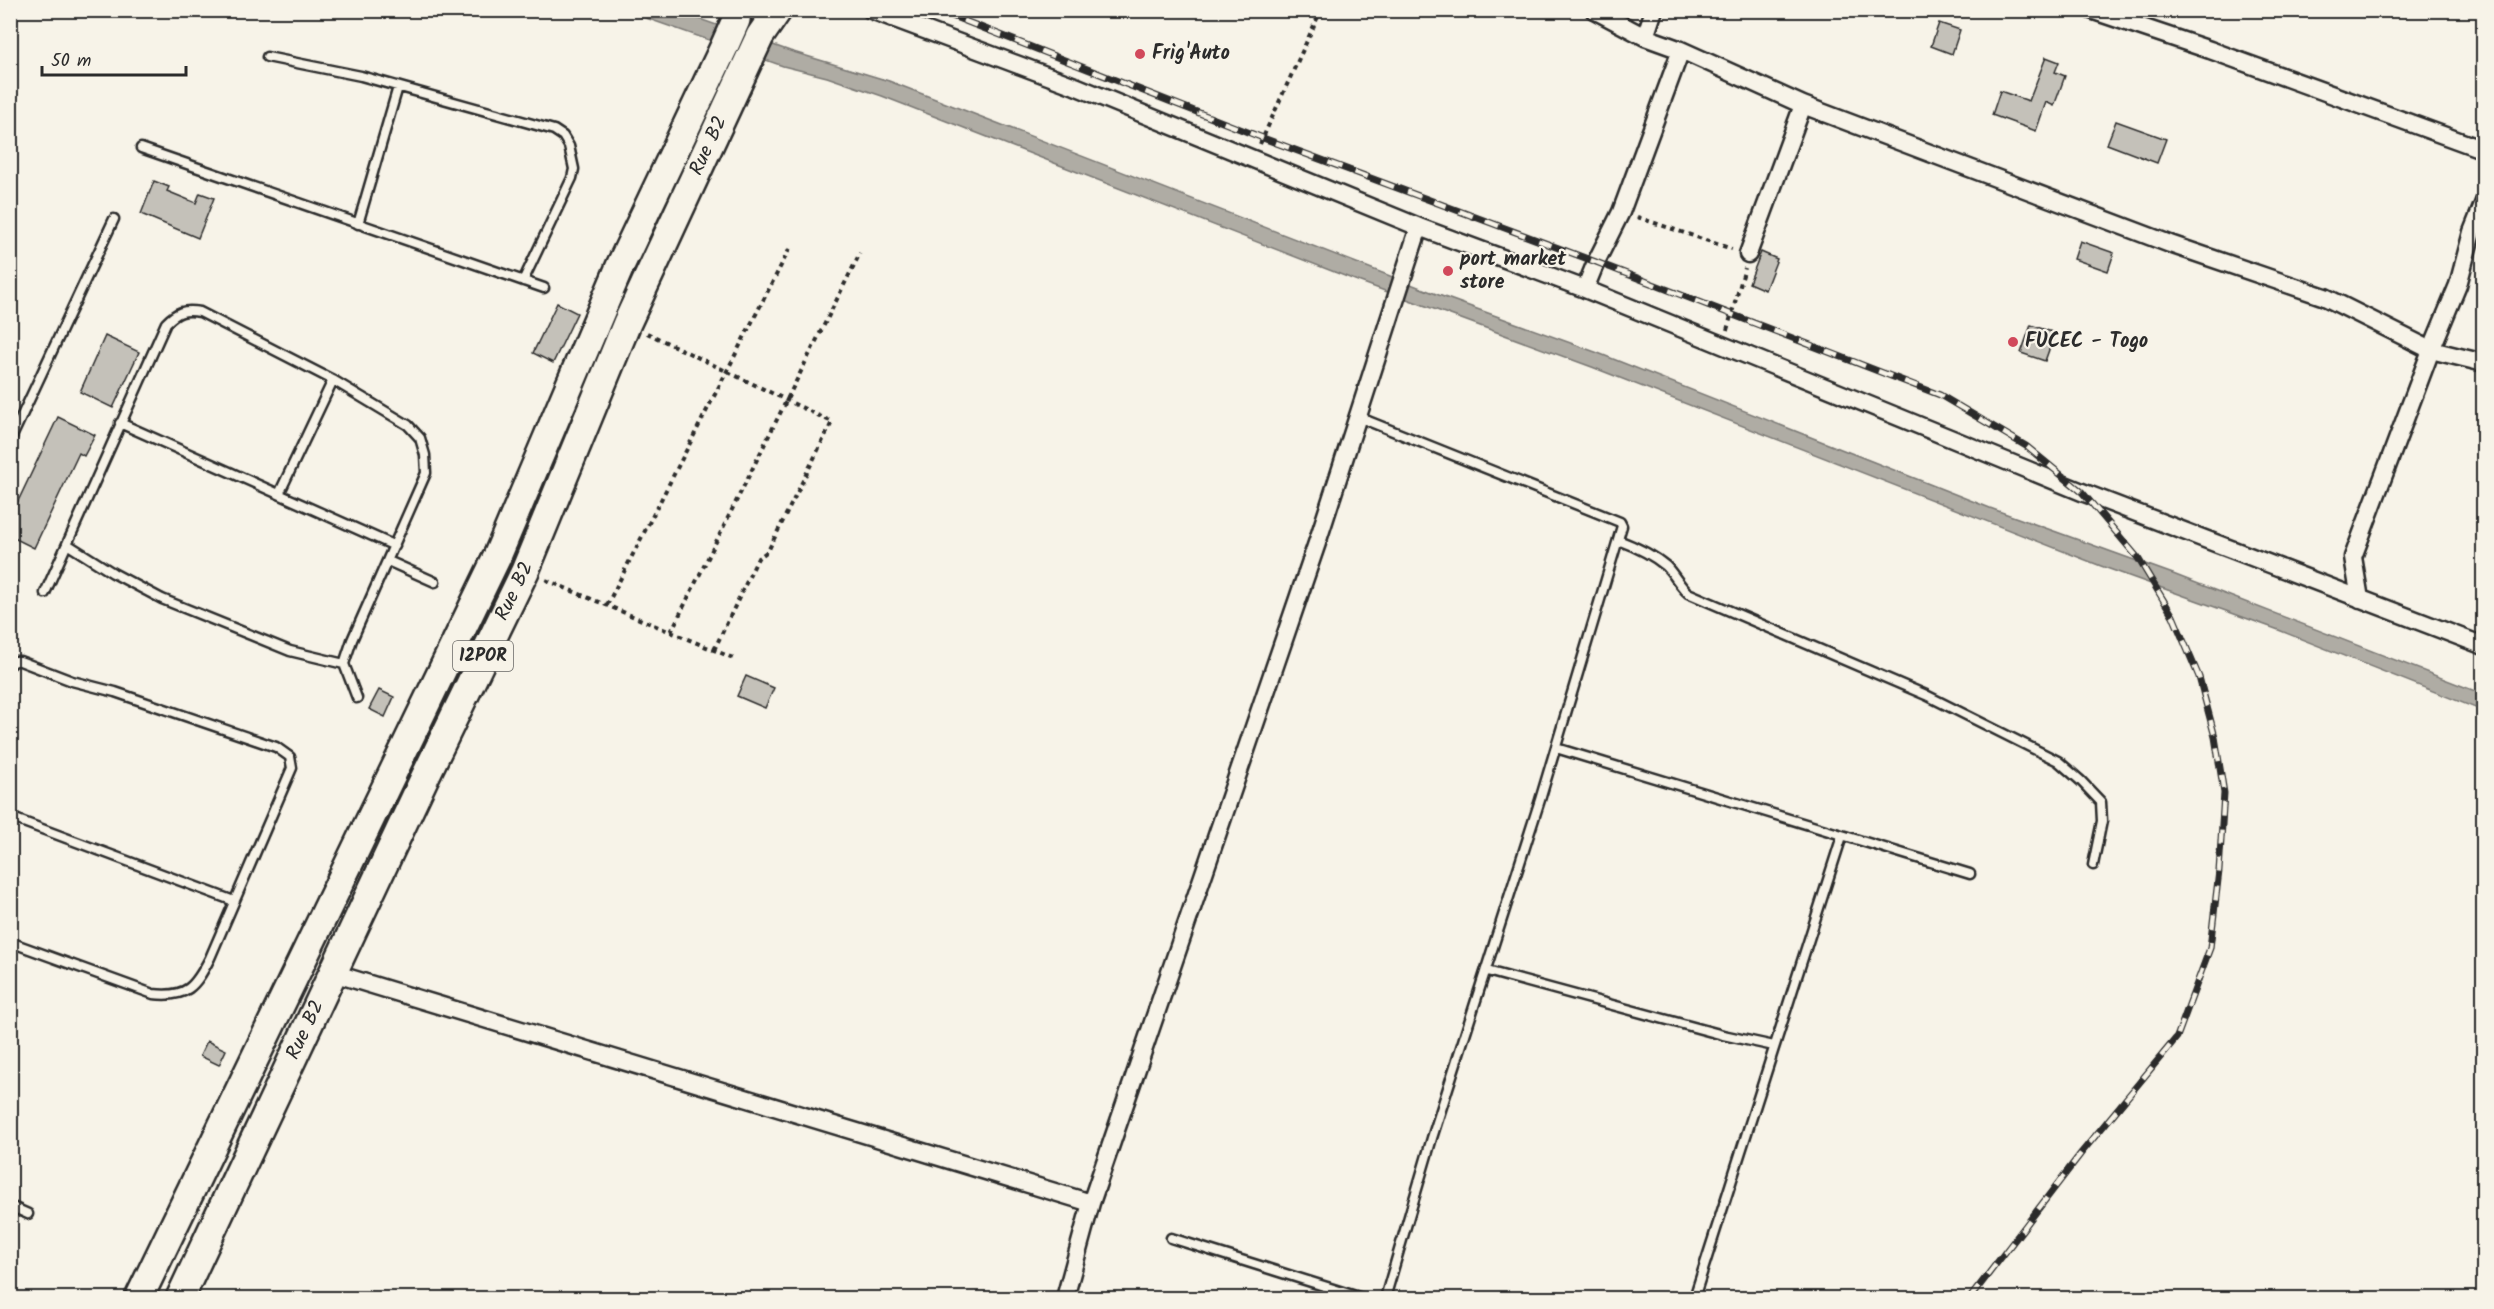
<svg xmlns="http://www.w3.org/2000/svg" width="2494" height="1309" viewBox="0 0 2494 1309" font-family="Kalam,sans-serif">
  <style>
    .water { fill: #afaca4; stroke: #7a7874; stroke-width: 1.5 }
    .building { fill: #c4c1b9; stroke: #2b2b2b; stroke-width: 1.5 }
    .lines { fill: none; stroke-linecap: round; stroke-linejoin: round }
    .lane-casing { stroke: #2b2b2b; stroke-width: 13 }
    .street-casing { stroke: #2b2b2b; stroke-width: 21 }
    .primary-casing { stroke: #2b2b2b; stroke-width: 32 }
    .path { stroke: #2b2b2b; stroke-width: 4; stroke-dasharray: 4.5 4.5; stroke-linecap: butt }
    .lane { stroke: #f7f3e8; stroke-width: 8 }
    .street { stroke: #f7f3e8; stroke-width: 16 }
    .primary { stroke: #f7f3e8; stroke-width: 27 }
    .rail-casing { stroke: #2b2b2b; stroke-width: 7 }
    .rail { stroke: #f7f3e8; stroke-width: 4.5; stroke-dasharray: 14; stroke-linecap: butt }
    .poi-dot { fill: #d1495b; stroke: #f7f3e8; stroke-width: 2 }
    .labels { text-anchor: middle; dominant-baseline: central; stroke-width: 4.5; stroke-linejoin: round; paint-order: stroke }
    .shield { fill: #f7f3e8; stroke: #686764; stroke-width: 1.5 }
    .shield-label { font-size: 18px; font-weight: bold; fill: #2b2b2b }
    .poi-label { font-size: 20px; font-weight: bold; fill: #2b2b2b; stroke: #f7f3e8; text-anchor: start }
    .street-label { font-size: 20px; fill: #2b2b2b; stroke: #f7f3e8 }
  </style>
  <rect width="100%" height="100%" fill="#f7f3e8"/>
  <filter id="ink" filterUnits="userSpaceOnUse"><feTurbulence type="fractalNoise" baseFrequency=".0167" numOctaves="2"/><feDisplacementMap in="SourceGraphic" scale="12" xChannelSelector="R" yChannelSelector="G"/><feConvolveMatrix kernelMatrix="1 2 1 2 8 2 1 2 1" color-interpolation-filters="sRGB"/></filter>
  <g filter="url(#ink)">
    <!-- water -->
    <path class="water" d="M626 11H677L790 51 889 81 1444 297 1598 353 1990 508 2173 574 2483 694V711L2276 629 2101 566 1592 367 1355 280 882 96 827 77 783 66Z"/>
    <!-- building -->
    <path class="building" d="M1939 23 1960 30 1952 54 1931 46Z
      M2046 57 2059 62 2055 72 2065 76 2054 106 2046 102 2036 131 1992 115 2000 91 2029 101Z
      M2116 121 2166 139 2157 163 2107 144Z
      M154 181 169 187 167 191 196 203 200 193 214 198 198 238 141 214Z
      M2080 241 2114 253 2108 271 2074 259Z
      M1761 252 1777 259 1765 290 1749 283Z
      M557 303 577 313 553 363 533 353Z
      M2031 325 2055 333 2045 361 2021 353Z
      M105 336 139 352 113 408 80 392Z
      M58 417 95 435 84 456 79 453 34 548 10 536V518Z
      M746 676 774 688 765 708 737 696Z
      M379 690 394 697 385 717 369 709Z
      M207 1041 226 1050 219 1065 200 1056Z"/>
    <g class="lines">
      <!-- lane casing -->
      <g class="lane-casing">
        <path id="lane" d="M267 57 361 76 554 130 563 136 569 146 574 169 572 178 523 281
          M141 148 544 288
          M358 224 398 87
          M1358 417 1620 522 1622 526 1540 800 1432 1138 1385 1298
          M120 423 395 546
          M10 441 114 219
          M279 494 333 380
          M1618 540C1634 546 1653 555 1666 566 1674 574 1679 585 1688 593L1926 695 2058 761 2081 781 2101 802 2102 821 2093 865
          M67 544 113 573 162 599 290 651 344 664
          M388 561 435 582
          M45 593 166 323C177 312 184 309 200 312L333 380 408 425 420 438 425 455 426 473 352 640 344 664 357 698
          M10 665 15 661H20L72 681 115 692 276 747 290 757 292 768 210 958C195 987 187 998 153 994L10 942
          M1556 748 1970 874
          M10 817 234 901
          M1487 971 1723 1035 1774 1046
          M10 1206 28 1214
          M1171 1238 1362 1298
          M1694 1298 1842 836"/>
      </g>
      <!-- street casing -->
      <g class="street-casing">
        <path id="street" d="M871 10 1075 86 1419 227 1585 289 2082 492 2484 646
          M1594 10 1645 37 1681 50 1803 105 2170 244 2325 297 2431 350 2484 363
          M2091 10 2210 50 2484 150
          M1645 37 1654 10
          M1748 254 1803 105
          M1585 289 1596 262 1621 212 1681 50
          M2360 599 2353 557 2431 350 2458 285 2472 232 2484 202
          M333 973 1091 1203
          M1065 1298 1091 1203 1317 543 1419 227"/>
      </g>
      <!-- primary casing -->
      <g class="primary-casing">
        <g id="primary">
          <path d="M139 1298 496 559 621 264 724 47 736 20 737 10"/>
          <path id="s1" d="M180 1298 424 779 525 571 627 323 760 36 778 10"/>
        </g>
      </g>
      <!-- path -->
      <path class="path" d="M1260 144 1321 10
        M1637 217 1732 249
        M1727 330 1745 268
        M647 333 832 422 768 551 758 558 714 650
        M546 580 733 658
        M607 605 790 248
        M671 632 860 253"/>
      <!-- lane -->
      <use href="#lane" class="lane"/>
      <!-- street -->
      <use href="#street" class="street"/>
      <!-- primary -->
      <use href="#primary" class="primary"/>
      <!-- rail casing -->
      <g class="rail-casing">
        <path id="rail" d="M937 10 1263 138 1596 262 1940 395 2026 446 2082 492 2138 558 2173 616 2199 677 2215 737 2224 793 2219 871 2210 948 2177 1037 2082 1152 1970 1298"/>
      </g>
      <!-- rail -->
      <use href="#rail" class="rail"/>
    </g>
  </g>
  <!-- markers -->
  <g class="poi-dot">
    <circle cx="1140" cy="54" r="6"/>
    <circle cx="1448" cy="271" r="6"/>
    <circle cx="2013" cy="342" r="6"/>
  </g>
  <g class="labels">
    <!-- shield labels -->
    <rect class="shield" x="453" y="641" width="60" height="30" rx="4.5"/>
    <g class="shield-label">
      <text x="483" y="656">12POR</text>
    </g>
    <!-- poi labels -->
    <g class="poi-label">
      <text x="1152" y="54">Frig'Auto</text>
      <text x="1460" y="260">port market<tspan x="1460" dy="23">store</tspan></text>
      <text x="2025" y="342">FUCEC - Togo</text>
    </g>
    <!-- street labels -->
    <g class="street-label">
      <text stroke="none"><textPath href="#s1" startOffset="1268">Rue B2</textPath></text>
      <text stroke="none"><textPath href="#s1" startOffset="782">Rue B2</textPath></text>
      <text stroke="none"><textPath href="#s1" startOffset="296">Rue B2</textPath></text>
    </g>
  </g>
  <!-- margin -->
  <rect width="2494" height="1309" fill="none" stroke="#f7f3e8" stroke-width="36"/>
  <rect x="18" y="18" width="2458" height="1273" fill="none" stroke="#2b2b2b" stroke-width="2" filter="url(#ink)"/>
  <!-- scale -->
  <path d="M42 66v9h144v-9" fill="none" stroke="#2b2b2b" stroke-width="3"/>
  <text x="51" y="66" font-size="18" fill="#2b2b2b" stroke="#f7f3e8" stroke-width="4.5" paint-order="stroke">50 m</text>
</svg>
